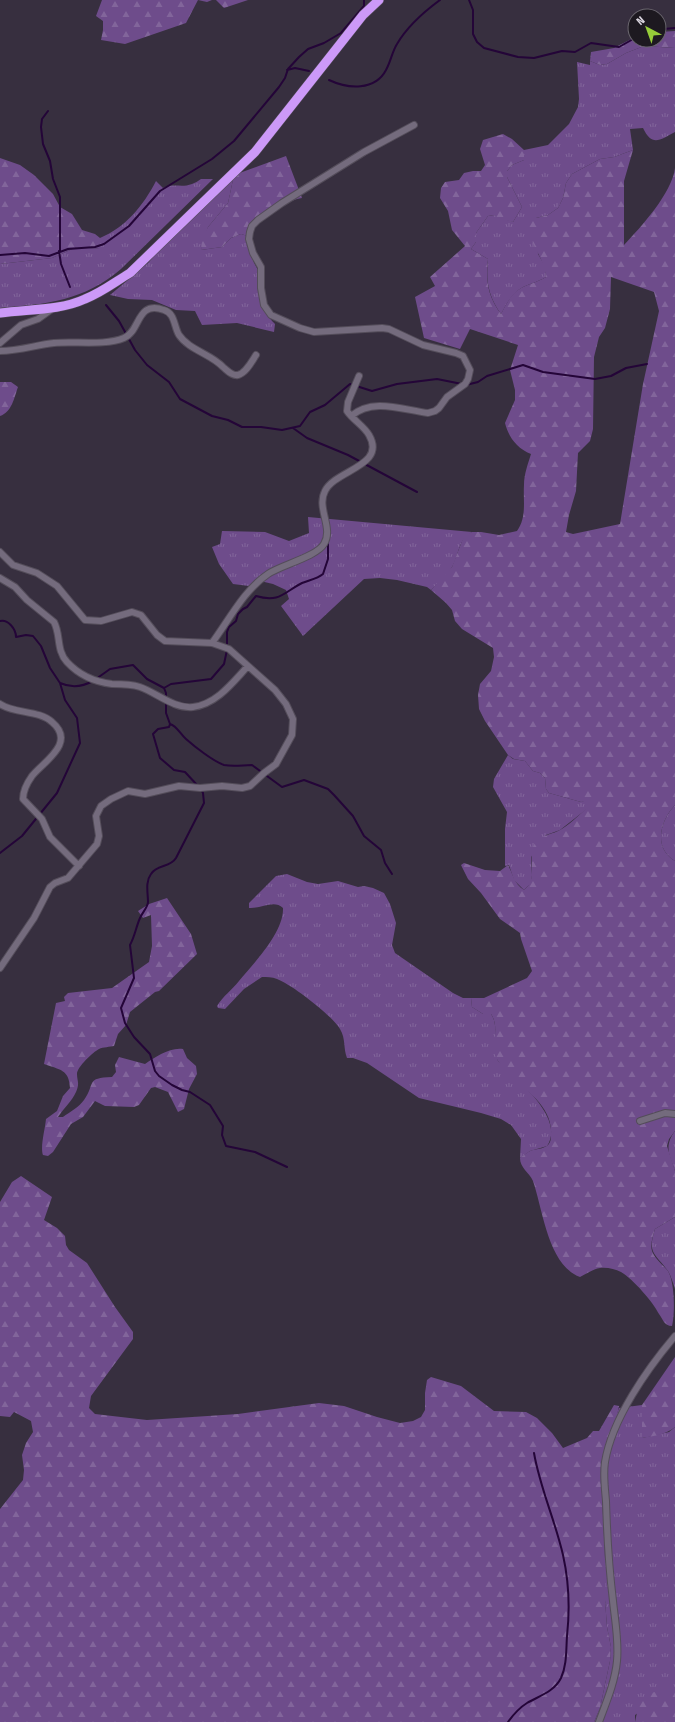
<svg xmlns="http://www.w3.org/2000/svg" width="675" height="1722" viewBox="0 0 675 1722" font-family="'Fira Sans Condensed',sans-serif">
  <style>
    .grass { fill: url(#grass-tufts) }
    .forest { fill: url(#forest-firs); fill-rule: evenodd }
    .lines { fill: none; stroke-linecap: round; stroke-linejoin: round }
    .stream { stroke: #240538; stroke-width: 2 }
    .minor-casing { stroke: #544d5a; stroke-width: 8 }
    .highway-casing { stroke: #544d5a; stroke-width: 10 }
    .minor { stroke: #746b7d; stroke-width: 6 }
    .highway { stroke: #cc99f8; stroke-width: 9 }
  </style>
  <defs>
    <pattern id="grass-tufts" width="24" height="20" patternUnits="userSpaceOnUse"><rect width="24" height="20" fill="#6e4c8b"/><path d="M3 7l-1-3M5 7V3M7 7l1-3M15 17l-1-3M17 17v-4M19 17l1-3" fill="none" stroke="#82659b"/></pattern>
    <pattern id="forest-firs" width="22" height="20" patternUnits="userSpaceOnUse"><rect width="22" height="20" fill="#6e4c8b"/><path d="M5 1l3.5 6h-7zM16 11l3.5 6h-7z" fill="#82659b"/></pattern>
  </defs>
  <rect width="100%" height="100%" fill="#372f3f"/>
  <!-- grass -->
  <path class="grass" d="M644 46 675 48V132C660 140 652 147 643 128L630 129 633 150 614 157 600 159 572 174 566 183 563 198 558 208 548 215 536 218 538 254 545 266 546 277C538 282 531 283 523 287 512 293 507 303 501 314 488 295 486 282 488 259L471 249 476 242V233L488 216 494 215 513 222 522 207 507 177V171L512 165 524 160V150L548 145 569 124 578 107 579 99 577 62 590 65V61L600 65 607 64 626 53Z
    M234 175 228 203 208 227 201 250 222 247 231 238 241 234 251 237C251 245 250 252 253 260 254 264 257 267 258 271 263 292 258 308 275 324L274 332 237 323 202 325 195 311 176 310 152 300 128 299 110 295 148 263 167 241Z
    M201 179H213L121 269C83 301 48 304 0 308V264L52 258 77 247 100 249V238C126 227 143 206 156 181L163 188C173 183 182 188 192 184 195 183 198 181 201 179Z
    M308 517 472 532C458 539 459 555 452 567 447 576 438 583 431 590L427 587 397 580 380 578 364 579 303 636 281 606 289 599 286 590 273 584 256 580 249 586 233 584 219 564 212 547 220 544 222 531 265 532 289 541 309 533Z
    M508 755 513 759 525 761 533 771 540 773 545 778 546 789 549 793 581 802 587 800 588 808 560 830 546 835 531 857 532 875 531 883 524 890 514 880 509 865 505 866V829L507 812 493 787 494 779Z
    M675 805V861C653 848 660 821 675 805Z
    M287 874 307 882 318 884 338 881 358 887 364 886 373 888 384 893 390 904 396 923 392 945 395 953 453 993 463 998H471L472 1007 483 1014H491C499 1025 493 1045 498 1061 516 1079 566 1118 547 1146L530 1151 520 1158 521 1139 511 1125 501 1119 481 1113 419 1098 367 1063 353 1058H347C343 1048 346 1039 340 1029 333 1016 291 984 277 979 272 977 267 977 262 977L244 989 225 1009 218 1008 217 1006C223 996 232 990 239 981 254 963 284 932 283 908 274 899 261 909 249 908V903L276 876Z
    M675 1131V1171C669 1154 664 1146 675 1131Z
    M675 1217V1289C673 1283 671 1276 668 1271 655 1253 647 1254 655 1229Z
    M642 1405V1438L669 1432 675 1427V1692H668L635 1715V1722H594L600 1708 610 1661 611 1647 607 1627 605 1600V1558L601 1472 605 1448 619 1408Z"/>
  <!-- forest -->
  <path class="forest" d="M102 0H212L207 2 198 0 186 23 125 44 101 40 103 30V21L96 16Z
    M216 0H248L224 8Z
    M675 31V48L644 46 626 53 607 64 600 65 590 61 591 52 614 48 635 37V40H659V32Z
    M503 134 512 139 524 150V160L512 165 507 171V177L522 207 513 222 499 219 494 215 488 216 476 233V242L471 249 488 259C486 281 487 295 501 314 507 303 511 293 523 287 531 283 538 282 546 277 544 257 530 245 527 225L536 218 548 215 558 208 563 198 566 183 572 174 600 159 614 157 633 150 624 181V245C641 227 672 193 675 168V805C660 821 653 848 675 861V1131L669 1139 667 1146 675 1171V1217L655 1229C653 1236 650 1244 652 1251 655 1259 663 1265 668 1271 675 1283 675 1314 672 1326 664 1326 663 1319 659 1314 653 1302 633 1279 621 1272 615 1269 607 1267 600 1268 593 1269 586 1274 580 1277 548 1265 543 1210 533 1181 529 1172 520 1168 520 1158 523 1155 527 1153 530 1151 535 1149 544 1149 548 1145 551 1142 551 1138 551 1134 553 1101 514 1085 498 1061 489 1047 501 1028 491 1014H483L472 1007 471 998H484L527 978 532 971 521 939 520 933 500 919 481 893 468 879 461 865 464 863 485 870 500 871 508 865C513 874 514 884 524 890 539 879 527 859 534 845 539 836 549 835 558 831 568 826 578 816 587 808V801L581 802 549 793 546 789 545 778 540 773 533 771 525 761 514 759 508 755 485 721 479 709 478 695 480 684 491 671 494 657 493 648 462 629 455 621 452 610 446 603 431 590 452 567 462 541 465 535 472 532H481L499 535 517 531C527 517 523 501 524 485 524 474 528 464 531 454 517 448 509 438 505 423L515 400V390L510 370 518 345 470 329 460 349 424 338 415 297 435 286 430 277 465 246 452 230 448 211 440 198 441 188 445 182 459 180 464 173 473 171H481L485 165 480 149 483 140ZM611 277 654 292 659 311 643 384 620 524 573 534 566 532 569 515 576 491 578 453 590 441 593 429 594 357 599 337 605 328 610 309Z
    M286 156 302 198C288 200 261 216 254 228 252 231 252 234 251 237L241 234 231 238 222 247 201 250 202 239 208 227 228 203 234 175Z
    M0 158 20 165 34 175 53 194 60 207 72 214 82 230 95 234 100 238V249L77 247 52 258 0 264Z
    M0 382H11L18 387C14 398 12 412 0 416Z
    M167 898 191 934 197 954 159 991 155 992 130 1012 126 1025 118 1034 114 1046C110 1047 103 1047 99 1049 93 1052 77 1067 77 1074 77 1081 80 1083 76 1092 72 1101 64 1108 58 1117H63C70 1112 79 1107 84 1100 96 1083 85 1078 112 1077L116 1072 115 1065 119 1057 145 1064C155 1057 170 1047 183 1049L187 1058 196 1066 197 1074 189 1089 184 1109 178 1112 168 1092 155 1087 151 1088 139 1105 134 1107 105 1106 95 1101 83 1117 71 1124 53 1152 48 1156 43 1155C40 1147 45 1130 46 1119L57 1111 63 1096 70 1088C69 1069 60 1070 44 1064L56 1003 65 1001 64 997 68 993 112 988 149 962 152 946 151 915 143 918 138 911 149 904Z
    M21 1176 52 1197 44 1220 57 1228 65 1236 66 1245 69 1250 87 1263 115 1307 133 1332V1339L91 1396 89 1408 95 1414 147 1420 238 1414 319 1403 344 1406 377 1417 400 1423 413 1421 421 1417 425 1410V1393L427 1380 431 1377 461 1386 494 1411 526 1412 537 1418 552 1433 563 1448 587 1438 593 1431H599L614 1405 619 1406 616 1420 605 1448 601 1472 605 1558V1600L607 1627 611 1647 610 1661 600 1708 594 1722H0V1509L23 1480 24 1470 22 1455 26 1443 33 1432 31 1421 14 1412 10 1417 0 1416V1202L12 1182Z
    M675 1357V1427C665 1435 654 1436 642 1438V1405Z
    M655 1692H675V1722H635L639 1703 646 1694Z"/>
  <g class="lines">
    <!-- stream -->
    <path class="stream" d="M469 0 473 10V34L477 42 484 48 518 57 534 58 562 51 575 52 591 43 619 47 635 38
      M659 27 664 29 675 28
      M287 70 295 68 309 71
      M329 80C348 89 375 91 386 70 391 61 392 52 397 44 407 27 425 11 440 0
      M48 111 42 119 41 127 43 144 50 161 53 179 60 197V251
      M59 251 61 264 70 287
      M0 255 25 253 49 256 68 249 95 247 104 244 129 226 160 191 212 159 234 141 279 87 285 78 288 69 299 57 308 49 324 43 341 33 364 6V0
      M106 305 119 321 135 350 147 365 169 382 180 399 212 416 228 420 242 427H261L282 430 300 426 310 412 325 405 350 384 372 391 397 384 437 379 462 384
      M466 385 478 382 487 376 523 365 543 372 595 379 611 376 626 368 647 364
      M293 428 307 438 348 455 417 492
      M0 621C8 619 16 629 16 637L26 635 33 636 41 646 50 668 60 683 65 700 77 718 80 743 57 793 22 836 0 853
      M227 646V632L229 627 236 621 238 614 243 609 247 607 256 596C280 603 284 592 302 583 309 580 317 579 323 574L328 559V544
      M96 679 110 669 133 665 147 679 164 688 166 693V713L170 724C177 726 180 734 186 739 195 747 213 761 224 765 234 767 243 765 252 765L282 787 304 780 328 789 334 795 353 816 364 836 381 850 385 863 392 874
      M60 683C71 688 82 687 93 681
      M164 688 171 684 211 679 224 664 227 650
      M170 724 169 727 158 729 153 734 160 758 174 770 185 772 198 786
      M201 789 203 793 204 803 176 858C170 868 157 864 151 874 145 882 148 893 148 902 148 907 142 913 140 918 136 927 135 936 130 945L134 978 121 1008 125 1023 134 1037 150 1054 155 1071 159 1076 172 1085 182 1090 190 1092 210 1105 223 1126 222 1135 226 1146 255 1152 287 1167
      M508 1722C513 1715 519 1708 527 1703 539 1696 554 1692 561 1678 567 1665 566 1650 567 1636 570 1609 569 1582 563 1555 555 1520 540 1488 534 1453"/>
    <!-- minor casing -->
    <g class="minor-casing">
      <path id="minor" d="M0 343 21 325 38 319 52 309
        M0 351C19 351 36 345 54 343 75 341 105 346 124 338 141 331 136 300 164 310 175 313 174 327 179 335 189 350 211 354 223 367 228 371 232 376 238 375 246 373 252 361 256 355
        M351 416C373 397 403 410 428 413L435 411 439 408 447 397 465 384 468 379 470 370 463 356 456 353 423 345 389 329 382 328 314 332 300 328 271 315 264 305 261 288V267L253 253 249 239 250 232 252 226 258 220 282 203 364 152 414 125
        M0 552 13 565 37 573 57 586 85 620 101 621 132 612 141 615 157 635 165 641 212 643 229 649 275 690 286 704 293 719 292 735 276 764 264 773 250 786 242 788 222 786 200 788 179 786 145 794 128 791 111 799 101 806 96 816 99 836 97 844 68 878 55 883 50 887 34 918 0 968
        M0 578 15 587 27 600 54 622C61 635 56 650 67 662 79 675 95 682 112 684 122 684 131 684 140 687 157 693 174 709 193 707 217 704 233 682 248 666
        M212 643C229 620 244 590 268 574 281 565 316 557 324 544 334 528 316 508 325 491 335 470 387 466 369 435 364 426 353 420 347 411L348 402 359 376
        M0 704C15 714 39 710 52 722 77 743 43 762 32 776 27 783 23 790 23 799L42 819 50 837 79 866
        M640 1121 665 1113 675 1114
        M599 1722C606 1703 615 1682 617 1661 619 1641 615 1621 613 1601 609 1568 607 1535 606 1501 605 1489 603 1475 605 1462 612 1419 647 1369 675 1336"/>
    </g>
    <!-- highway casing -->
    <g class="highway-casing">
      <path id="highway" d="M0 313C28 309 59 311 85 299 101 293 115 282 130 273L255 152 363 15 379 0"/>
    </g>
    <!-- minor -->
    <use href="#minor" class="minor"/>
    <!-- highway -->
    <use href="#highway" class="highway"/>
  </g>
  <!-- north arrow -->
  <g transform="translate(647 28) rotate(319)"><circle r="19" fill="#1d1920" stroke="#69656d"/>
  <path d="M0-3L7 15L0 10L-7 15Z" fill="#96cc39"/>
  <text y="-6" font-size="11" font-weight="bold" text-anchor="middle" fill="#dcd7e1">N</text>
  </g>
</svg>
